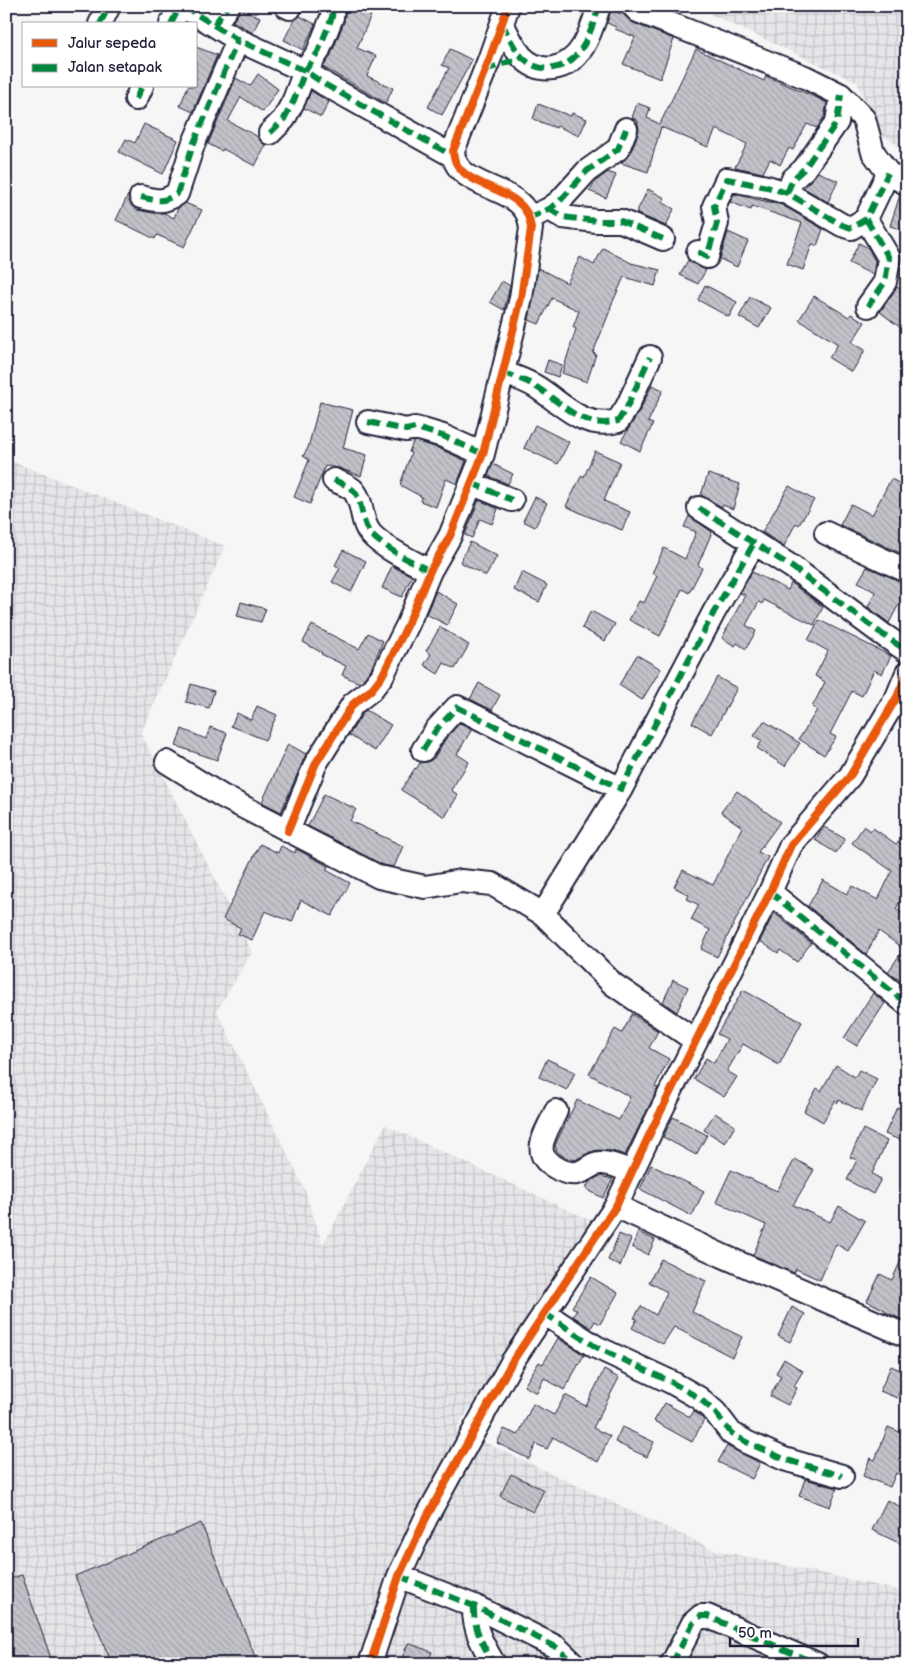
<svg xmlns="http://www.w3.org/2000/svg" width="913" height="1670" viewBox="0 0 913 1670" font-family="'Balsamiq Sans',sans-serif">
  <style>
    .industrial { fill: url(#industrial-grid) }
    .building { fill: url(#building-back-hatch); stroke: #22223b }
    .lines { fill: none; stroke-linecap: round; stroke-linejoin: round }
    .minor-casing { stroke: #22223b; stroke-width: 26 }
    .minor { stroke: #fff; stroke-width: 22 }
    .quiet { stroke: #00873e; stroke-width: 6; stroke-dasharray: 12 6; stroke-linecap: butt }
    .cycleway-casing { stroke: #fff; stroke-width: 11 }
    .cycleway { stroke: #e8590c; stroke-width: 8 }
  </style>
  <defs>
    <pattern id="industrial-grid" width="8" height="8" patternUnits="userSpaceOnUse" patternTransform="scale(1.25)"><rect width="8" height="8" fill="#e6e6e9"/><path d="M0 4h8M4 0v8" fill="none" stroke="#c5c5c9"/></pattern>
    <pattern id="building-back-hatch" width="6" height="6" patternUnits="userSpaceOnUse" patternTransform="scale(1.25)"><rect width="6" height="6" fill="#c2c2c9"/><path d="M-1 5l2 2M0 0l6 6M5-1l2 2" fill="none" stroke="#a6a6ae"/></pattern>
  </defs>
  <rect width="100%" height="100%" fill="#f6f6f7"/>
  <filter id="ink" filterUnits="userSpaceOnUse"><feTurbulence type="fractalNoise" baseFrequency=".02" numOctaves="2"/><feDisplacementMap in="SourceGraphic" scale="10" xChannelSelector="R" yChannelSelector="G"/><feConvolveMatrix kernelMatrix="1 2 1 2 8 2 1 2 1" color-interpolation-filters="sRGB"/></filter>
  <g filter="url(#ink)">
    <!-- industrial -->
    <path class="industrial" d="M693 6H907V151L879 133 857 82Z
      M6 459 225 546 141 733 252 952 217 1011 304 1188 323 1245 385 1125 594 1222 456 1429 715 1550 907 1592V1664H6Z"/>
    <!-- building -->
    <path class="building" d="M346 6H375L357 48 376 56 367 76 393 88 386 103 323 67 330 57 344 22Z
      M241 9 260 17 253 33 233 21Z
      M611 10 621 14 622 13 633 23 674 39 660 79 623 64 635 37 615 29 616 27 607 23Z
      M300 16 315 24 303 50 284 40 294 20Z
      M196 47 217 55 193 112 180 106 188 86H196Z
      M450 49 472 60 442 115 428 107 449 68 442 65Z
      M696 49 764 81 766 76 817 98 827 103 824 117 817 128 807 124 793 150 789 148 780 165 770 159 763 173 735 167 747 144 716 129 708 147 661 127 648 172 621 163 630 154 638 134 639 128 637 120 632 118 637 103 650 108 647 118 660 124Z
      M258 74 278 89 263 112 241 97 228 121 255 135 266 145 255 166 223 149 222 151 208 144 236 78 250 86Z
      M311 91 329 102 321 117 304 108Z
      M538 104 571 116 572 113 587 119 579 136 557 126 556 128 533 119Z
      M144 124 178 140 163 174 119 152 126 139 135 143Z
      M608 172 616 175 606 198 589 191 596 181Z
      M818 172 838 181 828 202 804 188Z
      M648 189 665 198 662 202 674 209 666 226 636 213Z
      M734 194 782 205 823 229 817 246 812 244 803 270 787 264 802 223 752 206 751 210 730 202Z
      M128 195 132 206 137 210 153 213H164L174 218 178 208 185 203 202 210 184 247 157 235 155 239 116 220Z
      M900 195 907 197V231L890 226Z
      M728 232 748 241 737 267 720 259Z
      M859 243 868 248 875 261 873 275 849 263Z
      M603 248 631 263 660 270 655 286 624 277 610 308H611L593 353 596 354 587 382 562 373 576 329 573 327 579 311 552 298 539 324 529 320 538 268 567 283 580 257 594 265Z
      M688 260 701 268 706 270 698 284 680 275Z
      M502 281 510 286 504 310 490 302Z
      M705 285 737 302 729 317 698 300Z
      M897 287 907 294V320L901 328 880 312Z
      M814 296 849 317 851 314 865 322 852 342 865 350 852 372 829 358 838 344 799 320Z
      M750 297 771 308 759 328 739 317Z
      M548 360 562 365 558 377 544 372Z
      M652 385 663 390 648 422 653 424 640 451 621 441 639 412Z
      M320 402 353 410 343 448 367 455 361 476 339 468 325 466 310 504 294 497 309 460 303 456 308 448Z
      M535 425 569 442 558 464 524 448Z
      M415 441 438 448 466 461 457 484 446 479 436 507 420 501 422 497 400 485 411 453 409 452 413 442Z
      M595 451 620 462 604 501 630 512 622 530 585 515 566 506 582 475 584 477Z
      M493 464 513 474 508 484 488 476Z
      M708 474 740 484 733 509 723 505 722 507 701 495Z
      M891 479 907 487V556L840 525 851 504 872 515Z
      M789 486 814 500 799 525 796 523 784 546 762 532Z
      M535 497 547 503 535 527 523 521Z
      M479 500 498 509 492 524 480 519 472 538 465 535Z
      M689 516 712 532 698 565 702 568 689 593 682 589 660 636 629 620 639 601 644 603 657 576 652 573 664 548 685 559 696 532 684 527Z
      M470 542 497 556 486 576 460 562Z
      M343 550 366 561 351 592 332 582 340 568 335 565Z
      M392 566 412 576 402 597 382 588Z
      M867 567 907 584V609L899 604 889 623 868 607 875 592 858 582Z
      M522 572 547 585 539 602 514 590Z
      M752 572 788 590 791 583 823 607 814 625 764 600 762 604 759 602 746 625 756 631 746 649 737 643 735 646 722 638 745 595 740 593Z
      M436 591 458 604 447 625 426 614Z
      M241 602 266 609 261 622 237 616Z
      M591 611 615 624 605 641 582 628Z
      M819 620 891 656 882 674 874 670 862 696 852 691 830 734 836 737 824 755 799 739 817 710 812 707 825 682 815 676 828 651 808 640Z
      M312 625 359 649 368 633 383 641 371 669 362 681 359 683 342 675 346 666 321 654 322 653 303 642Z
      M440 627 469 645 455 669 444 663 438 674 424 665 431 654 426 651Z
      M637 655 661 669 642 700 619 685Z
      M717 677 737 688 712 734 692 723Z
      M479 683 500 695 492 710 470 699Z
      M191 684 214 691 209 708 186 702Z
      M257 706 277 715 265 740 231 726 237 713 251 720Z
      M366 710 391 725 375 751 349 735 363 713Z
      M764 721 800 743 785 766 757 748 762 741 754 736Z
      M460 723 472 729 457 754 469 762 451 790 458 795 445 817 401 790 415 768 416 769 420 763 428 762 434 758 446 738Z
      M210 727 227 733 217 760 176 746 182 729 206 739Z
      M288 744 306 754 281 812 262 802Z
      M737 791 780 822 758 852 768 857 717 957 701 949 710 930 691 920 699 905 687 899 689 895 674 887 683 870 713 885 742 827 721 812Z
      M324 794 356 809 350 821 403 846 394 867 383 865 308 826Z
      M864 826 871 831 873 828 896 844 898 842 907 848V887L896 909 907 916V939L901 947 879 931 866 954 808 906 823 880 847 894 852 886 878 900 892 871 852 843Z
      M824 827 845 839 836 853 815 840Z
      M260 844 278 853 281 846 295 853 296 849 328 866 326 870 350 883 332 916 301 900 292 922 265 911 252 940 238 934 241 928 223 919Z
      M774 913 811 943 797 962 780 950 778 953 760 941Z
      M907 944V985L888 972Z
      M673 980 688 987 677 1012 663 1002Z
      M743 990 802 1022 779 1065 743 1044 727 1071 737 1077 724 1097 694 1079 706 1058 714 1063 727 1039 717 1034Z
      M873 993 885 1003 857 1046 844 1038Z
      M632 1014 658 1031 649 1048 669 1059 655 1087 658 1088 625 1155 612 1151 598 1150 590 1152 575 1160 566 1158 557 1152 555 1145 577 1100 619 1120 630 1097 589 1074 615 1029 622 1033Z
      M547 1059 575 1072 567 1090 539 1077Z
      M836 1065 855 1077 859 1070 877 1079 861 1111 839 1100 838 1103 835 1101 823 1122 804 1111 817 1088 821 1091Z
      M897 1107 907 1111V1143L885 1134Z
      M715 1113 735 1126 725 1143 704 1130Z
      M673 1117 707 1135 696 1155 663 1137Z
      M863 1129 887 1141 872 1174 881 1179 873 1194 847 1180 857 1160 850 1157Z
      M795 1159 814 1170 793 1205 830 1222 839 1206 865 1221 848 1251 836 1244 820 1280 796 1269 794 1273 753 1255 766 1225 716 1202 731 1170 777 1191Z
      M651 1165 704 1191 692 1216 640 1189Z
      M600 1176 613 1179 603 1198 586 1189 589 1182Z
      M638 1232 655 1240 648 1255 632 1247Z
      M619 1234 631 1239 620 1266 608 1260Z
      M907 1247V1322L884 1311 885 1310 867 1301 880 1274 892 1280Z
      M661 1259 706 1281 692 1312 742 1337 732 1357 674 1327 663 1344 632 1328 637 1319 634 1318 641 1306 656 1315 667 1292 649 1282Z
      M591 1277 618 1293 600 1324 595 1321 591 1328 573 1316 577 1310 572 1307Z
      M792 1307 805 1314 790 1342 778 1336Z
      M558 1338 584 1355 564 1390 544 1378 537 1393 524 1386 539 1362 543 1364Z
      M784 1359 803 1371 794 1386 797 1388 788 1405 770 1396 781 1376 776 1373Z
      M891 1366 907 1373 897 1398 880 1391Z
      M604 1370 619 1378 593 1428 610 1436 598 1462 553 1437 547 1449 536 1444 529 1459 497 1443 504 1429 518 1435 533 1404 554 1415 565 1395 586 1406Z
      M665 1403 690 1417 694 1411 704 1420 692 1442 654 1421Z
      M622 1427 654 1442 647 1457 615 1442Z
      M888 1427 907 1435V1478L896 1473 890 1487 863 1476 870 1458 875 1460Z
      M727 1446 760 1463 752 1479 718 1462Z
      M511 1474 544 1490 533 1512 500 1496Z
      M805 1479 837 1488 830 1507 799 1496Z
      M887 1500 907 1510V1537L903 1545 872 1530Z
      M201 1523 258 1664H112L75 1576Z
      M22 1575 53 1664H6V1580Z
      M408 1643 432 1652 427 1664H400Z"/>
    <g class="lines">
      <!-- minor casing -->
      <g class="minor-casing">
        <path id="minor" d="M183 6 238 40 305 71 326 85 453 156
          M286 6 290 8
          M633 6 638 11 805 77 841 95 864 119 873 152 888 173 907 184
          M502 23C508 35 513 47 522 57 531 66 541 70 553 68 582 64 591 31 599 6
          M100 24 109 6
          M171 24 180 6
          M214 25 228 6
          M136 99 142 86
          M270 133 284 119 294 100 305 71 318 52 332 17 333 6
          M787 193 793 179 804 169 837 122 841 95
          M141 197C157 201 162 203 177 194L193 145 238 40
          M549 209 563 217 596 221H621L663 239
          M529 218 549 209 559 202 587 171 618 149 626 129
          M866 219 889 258 885 282 868 306
          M698 252 707 257 717 223 714 206 727 179 767 187 787 193 842 225 851 228 866 219 888 173
          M503 372C514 377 528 381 538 388 564 405 584 430 618 421L627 407 650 357
          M368 422 406 430 415 428 423 430 443 436 483 454
          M334 480C340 483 350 486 354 491 364 503 360 522 371 534 383 548 413 562 430 571
          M471 483 512 500
          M699 508 792 567 882 634 907 651
          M826 533 907 571
          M423 750 436 730 457 707 621 789
          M167 762 222 796 379 877 425 887 461 881 492 884 543 914 613 984 696 1041
          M288 831 316 763 353 704 371 690 382 676 408 624 430 571 450 536 483 454 521 298 531 228C530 222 529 215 525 210 509 185 454 186 453 151L489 60 508 6
          M770 892 907 1004
          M543 914 621 789 714 612 754 543
          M556 1111C547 1132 529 1153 555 1167 561 1171 569 1174 577 1173 587 1171 592 1162 602 1163 612 1163 622 1168 632 1172
          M616 1206 723 1256 907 1336
          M544 1313 596 1347 671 1382 699 1398 715 1412 731 1433 746 1442 784 1459 842 1476
          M399 1576 474 1606 556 1647 574 1664
          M474 1606C473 1629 483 1645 494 1664
          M370 1664 399 1576 425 1520 512 1362 616 1206 653 1127 770 892 791 845 850 776 897 697 907 673
          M672 1664 693 1623 701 1616H707L817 1664"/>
      </g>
      <!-- minor -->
      <use href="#minor" class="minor"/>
      <!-- quiet -->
      <path class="quiet" d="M183 6 238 40 305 71 326 85 453 156
        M286 6 290 8
        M502 23C508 35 513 47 522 57 531 66 541 70 553 68 582 64 591 31 599 6
        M100 24 109 6
        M171 24 180 6
        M214 25 228 6
        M485 70 523 57
        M136 99 142 86
        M270 133 284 119 294 100 305 71 318 52 332 17 333 6
        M787 193 793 179 804 169 837 122 841 95
        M141 197C157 201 162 203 177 194L193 145 238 40
        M549 209 563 217 596 221H621L663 239
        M529 218 549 209 559 202 587 171 618 149 626 129
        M866 219 889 258 885 282 868 306
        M698 252 707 257 717 223 714 206 727 179 767 187 787 193 842 225 851 228 866 219 888 173
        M503 372C514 377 528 381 538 388 564 405 584 430 618 421L627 407 650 357
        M368 422 406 430 415 428 423 430 443 436 483 454
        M334 480C340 483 350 486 354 491 364 503 360 522 371 534 383 548 413 562 430 571
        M471 483 512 500
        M699 508 792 567 882 634 907 651
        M423 750 436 730 457 707 621 789 714 612 754 543
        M770 892 907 1004
        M544 1313 596 1347 671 1382 699 1398 715 1412 731 1433 746 1442 784 1459 842 1476
        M399 1576 474 1606 556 1647 574 1664
        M474 1606C473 1629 483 1645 494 1664
        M672 1664 693 1623 701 1616H707L817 1664"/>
      <!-- cycleway casing -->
      <g class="cycleway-casing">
        <path id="cycleway" d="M288 831 316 763 353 704 371 690 382 676 408 624 430 571 450 536 483 454 521 298 531 228C530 222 529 215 525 210 509 185 454 186 453 151L489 60 508 6
          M370 1664 399 1576 425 1520 512 1362 616 1206 653 1127 770 892 791 845 850 776 897 697 907 673"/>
      </g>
      <!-- cycleway -->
      <use href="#cycleway" class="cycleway"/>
    </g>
  </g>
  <!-- margin -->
  <rect width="913" height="1670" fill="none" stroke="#fff" stroke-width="25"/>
  <rect x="12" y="12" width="888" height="1645" fill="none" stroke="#22223b" stroke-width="2" filter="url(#ink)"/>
  <!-- legend -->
  <rect x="22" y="22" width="175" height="65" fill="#ffffff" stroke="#a7a7b1"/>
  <rect x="32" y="39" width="25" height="8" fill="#e8590c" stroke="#a7a7b1"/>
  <text x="68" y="48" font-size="15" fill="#22223b">Jalur sepeda</text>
  <rect x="32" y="64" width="25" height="8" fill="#00873e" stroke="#a7a7b1"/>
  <text x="68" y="72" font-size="15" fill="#22223b">Jalan setapak</text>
  <!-- scale -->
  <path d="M730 1638v8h128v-8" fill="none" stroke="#22223b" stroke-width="2.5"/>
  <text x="738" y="1638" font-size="15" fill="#22223b" stroke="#ffffff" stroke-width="4" paint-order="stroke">50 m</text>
</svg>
